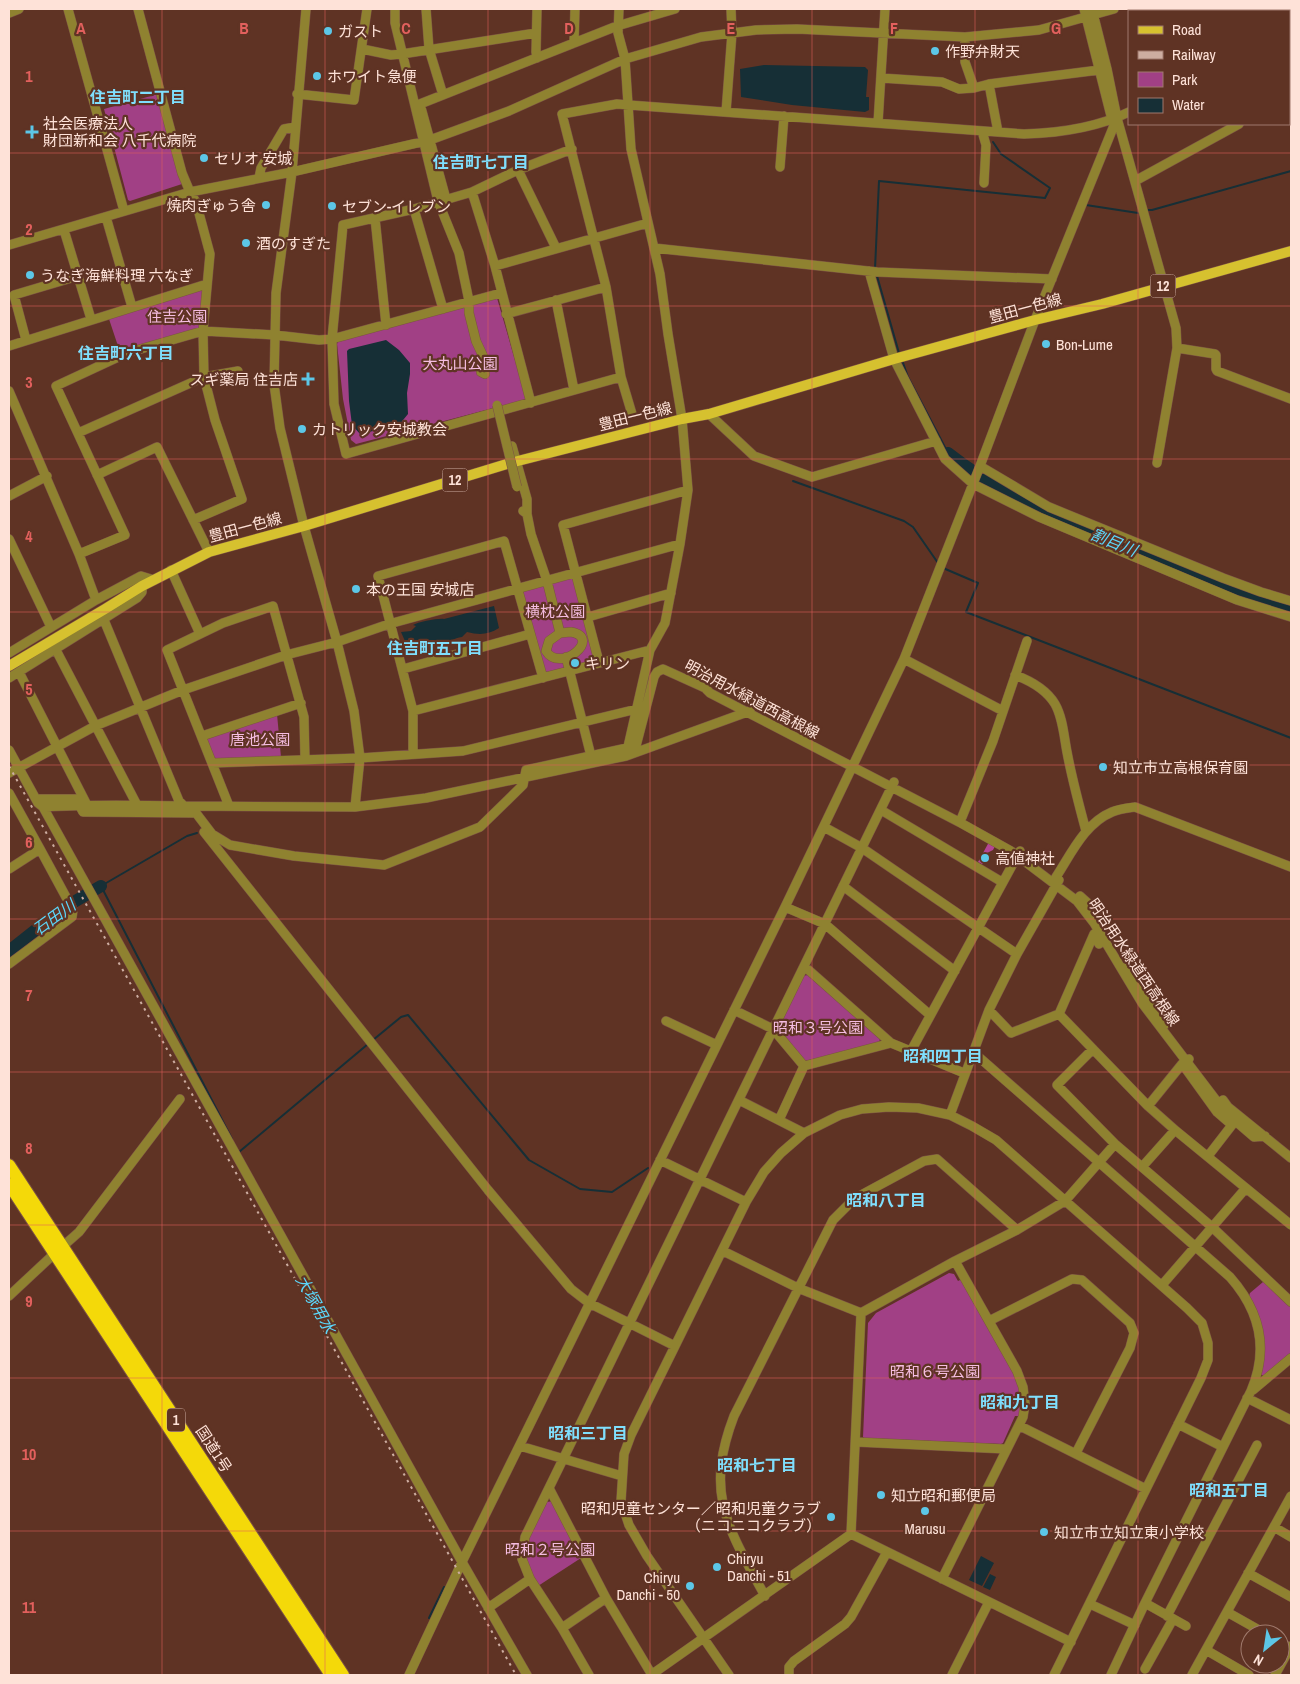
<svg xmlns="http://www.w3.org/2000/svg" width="1300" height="1684" viewBox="0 0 1300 1684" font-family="'Archivo Narrow','Noto Sans JP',sans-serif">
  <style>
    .green { fill: #a14085 }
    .forest { fill: #b34594 }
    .water { fill: #162f36 }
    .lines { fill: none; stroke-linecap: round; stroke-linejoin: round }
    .stream { stroke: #162f36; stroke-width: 2 }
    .river { stroke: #162f36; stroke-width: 12 }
    .minor-casing { stroke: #7c5244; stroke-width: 10 }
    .major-casing { stroke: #7c5244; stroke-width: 11 }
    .highway-casing { stroke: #7c5244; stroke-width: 14 }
    .minor { stroke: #8f8230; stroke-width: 9 }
    .major { stroke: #d6c12f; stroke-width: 10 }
    .highway { stroke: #f4d909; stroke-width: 12 }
    .rail { stroke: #cdada1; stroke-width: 2; stroke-dasharray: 2.5 5; stroke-linecap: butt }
    .minor-bridge-casing { stroke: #7c5244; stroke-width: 10; stroke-linecap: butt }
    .minor-bridge { stroke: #8f8230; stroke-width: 9 }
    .grid { fill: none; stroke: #e2605d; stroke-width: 1; stroke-opacity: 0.55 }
    .poi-dot { fill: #5cc7e7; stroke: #5f3324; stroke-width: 2 }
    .labels { text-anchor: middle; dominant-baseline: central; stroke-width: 4.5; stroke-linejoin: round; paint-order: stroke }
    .shield { fill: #5f3324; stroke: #ceaea2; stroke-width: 1 }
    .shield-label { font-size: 14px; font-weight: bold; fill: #fee2d8 }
    .poi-label { font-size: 15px; fill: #fee2d8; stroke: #5f3324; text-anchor: start }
    .street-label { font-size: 15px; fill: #fee2d8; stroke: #5f3324 }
    .park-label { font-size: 15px; fill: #f5bde1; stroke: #5f3324 }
    .neighbourhood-label { font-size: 16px; font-weight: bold; fill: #7fdffd; stroke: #5f3324 }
    .water-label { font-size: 16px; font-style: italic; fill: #5cd7fa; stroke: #5f3324 }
    .grid-label { font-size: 16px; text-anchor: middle; font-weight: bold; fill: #e2605d; stroke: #5f3324; stroke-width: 4.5; stroke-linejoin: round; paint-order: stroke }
  </style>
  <rect width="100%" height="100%" fill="#5f3324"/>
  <!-- green -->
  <path class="green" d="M158 94 182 184 130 201 128 200 104 109Z
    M205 287 201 330 120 352 108 316Z
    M497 298 526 398 524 400 356 444 351 440 343 399 337 344 339 339Z
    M571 578 574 579 595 659 593 661 544 673 523 593 525 590Z
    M277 714 281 757 217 759 214 757 207 740 208 737Z
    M808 975 880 1038 879 1044 805 1061 778 1029 802 976Z
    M949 1273 954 1274 958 1281 962 1279 1014 1372 1021 1389 1022 1403 1020 1416H1015L1003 1443 1001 1444 864 1438 863 1437 868 1323 876 1313Z
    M1267 1281 1291 1305V1355L1264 1376 1260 1374 1249 1296 1250 1293 1263 1282Z
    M553 1501 581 1558 538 1586C534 1578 527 1570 526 1561 523 1540 538 1519 547 1502Z"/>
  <!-- forest -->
  <path class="forest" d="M989 842 995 846 993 850 987 853 982 858 985 862 982 864 978 862Z"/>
  <!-- water -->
  <path class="water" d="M764 65 865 67 868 70 866 97H869V110L865 112 792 105 741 97 740 69Z
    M386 340 399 350 410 363V374L407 393 408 414 399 425 360 434 352 425 349 401 347 351 349 349Z
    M494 606 499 628C488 635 479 635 467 632L462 637C454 638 449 642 442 645 432 648 418 651 408 648L401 632 411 631 416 626 413 625C418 622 439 618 444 619Z
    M981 1556 994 1563 982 1586 969 1580Z
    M990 1574 996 1577 990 1590 983 1587Z"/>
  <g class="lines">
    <!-- stream -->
    <path class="stream" d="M1086 205 1138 213
      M1146 210H1152L1291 171
      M875 269 879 181 1045 198 1050 188 1001 154 993 142
      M877 276 899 353
      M902 360 908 377 948 453
      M793 481 904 521 913 527 938 563
      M943 568 978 583 966 612 1291 738
      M197 833 187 836 101 886 232 1139
      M373 1040 401 1017 408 1015 529 1160 580 1189 612 1192 648 1168
      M239 1152 368 1044
      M429 1618 444 1587"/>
    <!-- river -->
    <path class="river" d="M948 453C1028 516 1133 550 1228 589L1258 600 1291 608
      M9 951 62 909 101 886"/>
    <!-- minor casing -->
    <g class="minor-casing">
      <path id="minor" d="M68 9 124 211
        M138 9 182 173 190 192 196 202 210 254 203 331 204 377 215 420 242 499 193 520
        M306 9 292 172 276 293 274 384 280 428 304 526 337 642 354 711 360 758 355 807
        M395 9V23L438 201 459 253 469 301V313L476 341 483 356 481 372 485 374
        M426 9 429 49 443 95
        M537 9 536 52 537 58
        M619 9 618 33 625 59 631 149 660 274 668 334 682 419 688 490 680 544 665 623 650 650 627 751
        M1084 9 1111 116 1117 118
        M1092 9 1107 69 1117 118 1176 328 1177 348 1157 463
        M1228 9 1230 11
        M1247 11 1251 9
        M9 13 19 9
        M1289 27 1291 26
        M965 37V62L974 88 989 84 1107 69
        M574 43 575 9
        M362 49 391 55 402 54 536 33
        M881 78 942 82 959 89 974 88
        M989 84 998 132
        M297 94 354 100 367 9
        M1289 97 1291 95
        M726 112 732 33 731 9
        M878 123 885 9
        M982 131 986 145 984 183
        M572 149 518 170 472 192 414 209 343 225 332 339 334 404 346 454 621 377
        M780 167 784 116
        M518 170 556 248
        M259 178 261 168 284 129 295 127
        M1135 181 1239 124
        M472 192 495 266 531 403
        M446 199 420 104 617 26 675 9
        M414 209 443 309
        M106 217 132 307
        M375 218 386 325
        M64 230 91 319
        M9 245 190 192 292 172 430 140 509 111 625 59 701 37 756 30 797 29 965 37 1039 30 1114 9
        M654 248 877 272 1052 279
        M495 266 648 223
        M869 271 894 359 945 459 973 484 1039 517 1237 600 1291 617
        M556 300 574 390
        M506 314 606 287
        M26 340 14 295 78 276
        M9 346 207 284
        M1177 348 1215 354 1216 355V369L1217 371 1291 399
        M9 391 79 554 96 600
        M632 414 621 377 606 287 562 114 617 104 629 105 1024 134C1060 133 1096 128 1129 112
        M709 414 754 456 812 477 936 441
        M78 433 204 377 238 371
        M512 446 527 499V514
        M980 466 1049 507 1223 578 1261 592 1291 601
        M97 475 157 447 209 552
        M9 496 47 476
        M523 511 527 514 531 534 547 581 560 633
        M9 539 51 627
        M79 554 125 535 56 386 127 353 203 331 275 335 319 340 332 339 501 293
        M171 570 200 634
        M588 617 671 593
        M104 620 179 801 184 806 355 807 426 798 626 756 750 711
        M571 632C603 638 560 674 546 651L549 641 560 633Z
        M56 650 137 805
        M9 653 96 600 141 576 154 580
        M566 657 591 756
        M904 659 1003 711
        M599 662 563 525 688 490
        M403 669 530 634
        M19 672 87 805
        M1015 675C1031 681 1046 689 1055 704 1063 718 1064 737 1067 752 1072 779 1079 805 1086 831
        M9 678 137 598 142 592V586
        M413 711 650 650
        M202 736 301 703
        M9 750 38 803 43 807C90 804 137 805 184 806L185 808
        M413 754V711L378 576 504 541 543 678
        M213 763 360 758 463 751 637 709
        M9 773 95 726 183 690 286 655 337 642 389 624 680 544
        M9 793 40 849 9 869
        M36 799H76L83 812 196 813 212 834 230 845 294 856 384 865 480 827 523 785 526 770 636 746 654 677 657 672 663 669 705 688 710 693 959 822 1011 851 1077 901 1094 923 1142 1003 1225 1112 1254 1137 1265 1136
        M229 806 167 650 223 623 273 606 304 717 305 759
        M43 807 462 1562 527 1675
        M881 810 1002 882
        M962 817 993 741 1027 641
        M824 827 862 848 1017 954
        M204 832 488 1190 571 1289 589 1303 675 1346
        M1056 877C1071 854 1085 823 1112 812 1119 809 1128 808 1135 807L1291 867
        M843 886 955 971
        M1080 896 1090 905 1098 919
        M785 907 825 924 930 1015
        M9 964 72 917 73 910 40 849
        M804 966 891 1043
        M1126 967 1143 994 1166 1024
        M734 1010 773 1029 804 1066
        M989 1010 1011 1033 1059 1014 1148 1106 1175 1130 1291 1225
        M1059 1014 1094 934 1099 944
        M666 1021 717 1045
        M1093 1049 1057 1085 1115 1144 1212 1227 1291 1302
        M911 1051 1020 851
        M973 1052 1230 1277C1260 1311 1269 1349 1251 1391L1145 1603 1111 1675
        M1186 1069 1217 1112 1232 1125 1208 1156
        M739 1100 804 1133
        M1223 1100 1228 1107 1291 1158
        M1148 1106 1182 1064 1189 1059
        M950 1115 989 1010 1017 954 1059 880
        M779 1120 804 1066 891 1043 964 1073
        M660 1160 746 1202
        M1142 1167 1175 1130
        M62 1247 79 1232 180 1099
        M723 1251 798 1288 861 1313
        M1162 1285 1246 1188
        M9 1296 54 1254
        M861 1313 955 1261
        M989 1321 1072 1279 1082 1280 1130 1323 1134 1333 1130 1348 1076 1453
        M1253 1390 1291 1358
        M1247 1398 1291 1420
        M1178 1424 1223 1447
        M1020 1426 1146 1489
        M856 1442 1006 1449
        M520 1446 622 1476
        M1207 1482 1232 1495
        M549 1488 606 1598 652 1675
        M1274 1527 1291 1537
        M851 1534 1071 1642
        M1248 1573 1291 1597
        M942 1579 1023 1417 1025 1404 1023 1387 1017 1371 955 1261 1017 1230 1065 1201 1115 1144
        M765 1596C728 1528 704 1494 734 1416L833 1220 854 1199 863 1194 924 1161 937 1159 1017 1230
        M1145 1603 1186 1626
        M1090 1604 1135 1625
        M488 1608 530 1579
        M1227 1612 1266 1634
        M1167 1616 1257 1445
        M562 1628 606 1598
        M1280 1642 1290 1648
        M1206 1650 1249 1675
        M1145 1669 1173 1619
        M409 1675 462 1562 785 907 904 659 980 466 1035 320 1117 118
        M589 1675 562 1628 530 1579 522 1559 525 1537 894 782
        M651 1675 851 1534 861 1313
        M729 1675 647 1556 629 1525 621 1501 624 1454 631 1435 675 1346 746 1202 764 1172 781 1153 804 1133 840 1115 862 1109 889 1107 918 1108 950 1115 972 1126 996 1140 1187 1308 1202 1323 1208 1343V1360L1201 1378 1054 1675
        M789 1675V1667L794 1661 845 1624 851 1617 887 1552
        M952 1675 989 1602
        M1192 1675 1291 1496
        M1275 1675 1291 1646"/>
    </g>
    <!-- major casing -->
    <g class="major-casing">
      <path id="major" d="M9 666 105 609 142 586 209 552 304 526 510 463 682 419 709 414 894 359 1035 320 1102 304 1291 251"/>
    </g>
    <!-- highway casing -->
    <g class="highway-casing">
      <path id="highway" d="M9 1165 343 1675
        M9 1184 331 1675"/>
    </g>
    <!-- minor -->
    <use href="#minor" class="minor"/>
    <!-- major -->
    <use href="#major" class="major"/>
    <!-- highway -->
    <use href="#highway" class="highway"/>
    <!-- rail -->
    <path class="rail" d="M9 766 516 1675"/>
    <!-- minor-bridge casing -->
    <g class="minor-bridge-casing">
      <path id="minor-bridge" d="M497 405 517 487"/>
    </g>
    <!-- minor-bridge -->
    <use href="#minor-bridge" class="minor-bridge"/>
  </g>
  <!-- grid -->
  <path class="grid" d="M162 9V1675M325 9V1675M488 9V1675M650 9V1675M812 9V1675M975 9V1675M1138 9V11M1138 124V1675M9 153H1291M9 306H1291M9 459H1291M9 612H1291M9 765H1291M9 919H1291M9 1072H1291M9 1225H1291M9 1378H1291M9 1531H1291"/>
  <!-- markers -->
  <g class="poi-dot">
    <circle cx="328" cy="31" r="5"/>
    <circle cx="935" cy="51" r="5"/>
    <circle cx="317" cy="76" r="5"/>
    <path d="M29.5 124.5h5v5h5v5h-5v5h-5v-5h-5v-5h5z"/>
    <circle cx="204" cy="158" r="5"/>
    <circle cx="266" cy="205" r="5"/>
    <circle cx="332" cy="206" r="5"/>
    <circle cx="246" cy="243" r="5"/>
    <circle cx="30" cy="275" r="5"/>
    <circle cx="1046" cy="344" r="5"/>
    <path d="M305.5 371.5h5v5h5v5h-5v5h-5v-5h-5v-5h5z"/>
    <circle cx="302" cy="429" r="5"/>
    <circle cx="356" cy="589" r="5"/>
    <circle cx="575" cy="663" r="5"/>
    <circle cx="1103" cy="767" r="5"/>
    <circle cx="985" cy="858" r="5"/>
    <circle cx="881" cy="1495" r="5"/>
    <circle cx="925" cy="1511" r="5"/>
    <circle cx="831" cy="1517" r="5"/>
    <circle cx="1044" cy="1532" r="5"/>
    <circle cx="717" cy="1567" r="5"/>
    <circle cx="690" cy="1586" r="5"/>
  </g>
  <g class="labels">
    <!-- shield labels -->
    <g class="shield">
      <rect x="1150.5" y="274.5" width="25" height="23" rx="4"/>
      <rect x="442.5" y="468.5" width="25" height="23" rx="4"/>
      <rect x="167" y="1408.5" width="18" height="23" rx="4"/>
    </g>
    <g class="shield-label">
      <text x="1163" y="286">12</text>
      <text x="455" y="480">12</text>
      <text x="176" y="1420">1</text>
    </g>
    <!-- poi labels -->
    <g class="poi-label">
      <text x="338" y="31">ガスト</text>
      <text x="945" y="51">作野弁財天</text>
      <text x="327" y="76">ホワイト急便</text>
      <text x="43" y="123">社会医療法人<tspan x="43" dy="17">財団新和会 八千代病院</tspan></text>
      <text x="214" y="158">セリオ 安城</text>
      <text x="256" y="205" text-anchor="end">焼肉ぎゅう舎</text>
      <text x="342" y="206">セブン-イレブン</text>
      <text x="256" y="243">酒のすぎた</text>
      <text x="40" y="275">うなぎ海鮮料理 六なぎ</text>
      <text x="1056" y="344">Bon-Lume</text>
      <text x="298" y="379" text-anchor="end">スギ薬局 住吉店</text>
      <text x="312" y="429">カトリック安城教会</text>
      <text x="366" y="589">本の王国 安城店</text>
      <text x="585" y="663">キリン</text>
      <text x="1113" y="767">知立市立高根保育園</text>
      <text x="995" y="858">高値神社</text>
      <text x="891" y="1495">知立昭和郵便局</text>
      <text x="821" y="1508" text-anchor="end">昭和児童センター／昭和児童クラブ<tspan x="821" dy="17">（ニコニコクラブ）</tspan></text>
      <text x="925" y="1528" text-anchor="middle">Marusu</text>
      <text x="1054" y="1532">知立市立知立東小学校</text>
      <text x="727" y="1558">Chiryu<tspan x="727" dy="17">Danchi - 51</tspan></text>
      <text x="680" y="1577" text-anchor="end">Chiryu<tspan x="680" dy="17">Danchi - 50</tspan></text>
    </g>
    <!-- street labels -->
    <g class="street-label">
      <text transform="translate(1025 308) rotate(-15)">豊田一色線</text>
      <text transform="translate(635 416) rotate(-14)">豊田一色線</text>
      <text transform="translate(245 527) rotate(-15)">豊田一色線</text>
      <text transform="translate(752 699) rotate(28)">明治用水緑道西高根線</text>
      <text transform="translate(1134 962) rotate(56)">明治用水緑道西高根線</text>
      <text transform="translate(214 1449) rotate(57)">国道1号</text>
    </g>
    <!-- park labels -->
    <g class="park-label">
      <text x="177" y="316">住吉公園</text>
      <text x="460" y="363">大丸山公園</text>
      <text x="555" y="611">横枕公園</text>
      <text x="260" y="739">唐池公園</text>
      <text x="818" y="1027">昭和３号公園</text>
      <text x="935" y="1371">昭和６号公園</text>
      <text x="550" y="1549">昭和２号公園</text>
    </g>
    <!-- neighbourhood labels -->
    <g class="neighbourhood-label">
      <text x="138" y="97">住吉町二丁目</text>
      <text x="481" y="162">住吉町七丁目</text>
      <text x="126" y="353">住吉町六丁目</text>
      <text x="435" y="648">住吉町五丁目</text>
      <text x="943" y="1056">昭和四丁目</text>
      <text x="886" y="1200">昭和八丁目</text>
      <text x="1020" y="1402">昭和九丁目</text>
      <text x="588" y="1433">昭和三丁目</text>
      <text x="757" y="1465">昭和七丁目</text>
      <text x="1229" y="1490">昭和五丁目</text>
    </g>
    <!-- water labels -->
    <g class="water-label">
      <text transform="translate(1114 542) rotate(22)">割目川</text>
      <text transform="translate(54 917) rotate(-36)">石田川</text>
      <text transform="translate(316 1304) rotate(61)">大塚用水</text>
    </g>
  </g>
  <g class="grid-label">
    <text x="81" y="34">A</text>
    <text x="244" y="34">B</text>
    <text x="406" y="34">C</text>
    <text x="569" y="34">D</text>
    <text x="731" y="34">E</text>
    <text x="894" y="34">F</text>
    <text x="1056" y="34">G</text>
    <text x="29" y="82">1</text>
    <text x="29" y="235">2</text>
    <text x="29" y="388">3</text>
    <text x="29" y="542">4</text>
    <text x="29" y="695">5</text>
    <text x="29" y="848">6</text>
    <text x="29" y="1001">7</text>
    <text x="29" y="1154">8</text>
    <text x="29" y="1307">9</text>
    <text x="29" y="1460">10</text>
    <text x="29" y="1613">11</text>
  </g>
  <!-- border -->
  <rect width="1300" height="1684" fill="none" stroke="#fee2d8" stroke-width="20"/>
  <!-- legend -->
  <rect x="1128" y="10" width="162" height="115" fill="#5f3324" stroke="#9f796c"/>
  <rect x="1138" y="26" width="25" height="8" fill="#d6c12f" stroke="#9f796c"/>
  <text x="1172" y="35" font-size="15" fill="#fee2d8">Road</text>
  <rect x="1138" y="51" width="25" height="8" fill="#cdada1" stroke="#9f796c"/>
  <text x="1172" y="60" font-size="15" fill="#fee2d8">Railway</text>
  <rect x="1138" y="72" width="25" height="15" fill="#a14085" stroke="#9f796c"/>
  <text x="1172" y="85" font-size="15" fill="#fee2d8">Park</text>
  <rect x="1138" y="98" width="25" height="15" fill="#162f36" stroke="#9f796c"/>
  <text x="1172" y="110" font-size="15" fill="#fee2d8">Water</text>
  <!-- north arrow -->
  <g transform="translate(1265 1649) rotate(210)"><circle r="24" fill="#5f3324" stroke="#9f796c"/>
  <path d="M0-4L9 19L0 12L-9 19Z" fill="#5cc7e7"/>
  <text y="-8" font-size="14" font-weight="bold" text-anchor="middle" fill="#fee2d8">N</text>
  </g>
</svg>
